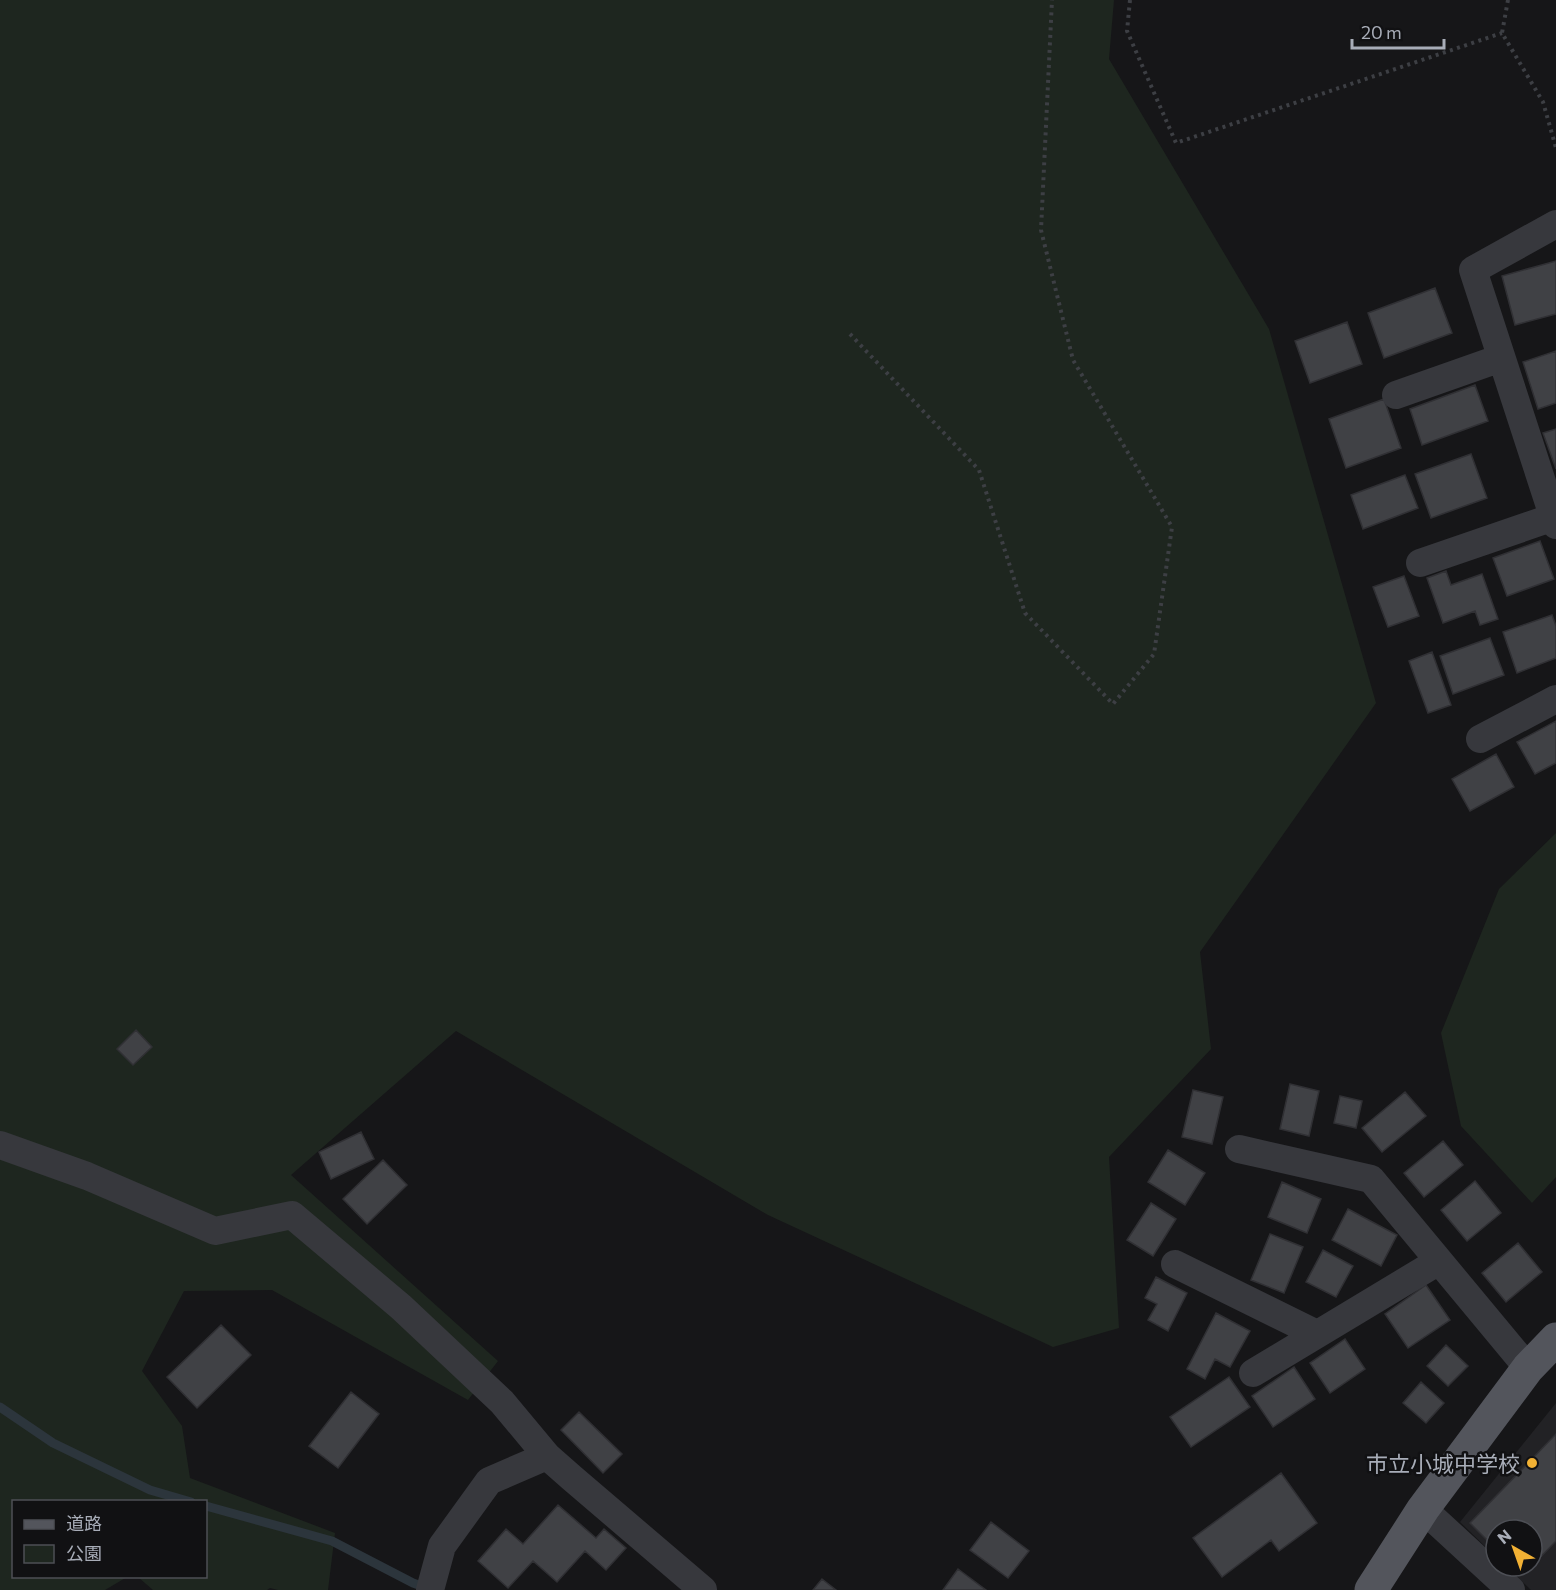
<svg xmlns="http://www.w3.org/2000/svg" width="1556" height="1590" viewBox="0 0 1556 1590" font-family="Commissioner,'Noto Sans JP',sans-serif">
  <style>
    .built { fill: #222225 }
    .green { fill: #1e261f }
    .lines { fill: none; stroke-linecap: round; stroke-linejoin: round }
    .stream { stroke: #2c353c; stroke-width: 9 }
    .building { fill: #404145; stroke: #303034; stroke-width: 1.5 }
    .path { stroke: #3d3f44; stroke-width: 4; stroke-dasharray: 3 4.5; stroke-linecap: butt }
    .street { stroke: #37383d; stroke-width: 28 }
    .primary { stroke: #53555c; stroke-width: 33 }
    .poi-dot { fill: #f2b134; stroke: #111113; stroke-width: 2 }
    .labels { text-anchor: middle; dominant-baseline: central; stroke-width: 5; stroke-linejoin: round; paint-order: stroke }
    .poi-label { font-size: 22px; fill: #a8adb8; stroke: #111113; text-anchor: end }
  </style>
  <rect width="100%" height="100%" fill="#161618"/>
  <!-- built -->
  <path class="built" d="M1556 1403V1590H1531L1506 1566H1532V1530H1496V1557L1460 1522Z"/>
  <!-- green -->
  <path class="green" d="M0 0H1114L1109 59 1269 329 1376 703 1200 952 1211 1049 1109 1157 1119 1328 1053 1347 768 1215 456 1031 291 1175 498 1361 468 1400 272 1290 184 1291 142 1371 182 1426 190 1478 335 1533 328 1590H278L270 1588 267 1590H153L138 1577 206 1576V1502H14V1576L127 1577 105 1590H0Z
    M1556 833V1177L1532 1203 1461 1126 1441 1033 1499 889Z"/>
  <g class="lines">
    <!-- stream -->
    <path class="stream" d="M0 1407 53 1443 150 1490 191 1502
      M206 1506 332 1541 413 1583 427 1588"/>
  </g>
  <!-- building -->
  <path class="building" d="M1556 261V314L1515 325 1502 276Z
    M1435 288 1452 333 1384 358 1368 313Z
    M1347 322 1362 364 1310 383 1295 341Z
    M1556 351V403L1538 409 1523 362Z
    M1475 385 1488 421 1422 445 1410 409Z
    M1384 399 1401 448 1346 468 1329 419Z
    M1556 429V469L1543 433Z
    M1471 454 1487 498 1431 518 1415 474Z
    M1405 475 1418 508 1363 529 1351 495Z
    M1540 541 1554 579 1507 596 1493 558Z
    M1446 571 1451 585 1482 574 1498 619 1480 625 1475 611 1443 623 1427 578Z
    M1404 576 1419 616 1388 627 1373 587Z
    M1552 615 1556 626V658L1517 673 1503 632Z
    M1490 638 1504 675 1453 694 1440 656Z
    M1432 652 1451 705 1428 713 1409 661Z
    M1556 721V763L1535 774 1517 742Z
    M1496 754 1514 787 1470 811 1452 779Z
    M136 1030 152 1047 133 1065 117 1049Z
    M1290 1084 1319 1091 1309 1136 1280 1129Z
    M1193 1090 1223 1097 1212 1144 1182 1137Z
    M1405 1092 1426 1116 1382 1152 1362 1128Z
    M1340 1096 1362 1101 1356 1128 1334 1123Z
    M361 1132 374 1159 331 1179 319 1152Z
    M1443 1141 1463 1165 1424 1197 1404 1173Z
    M1168 1150 1205 1173 1185 1205 1148 1182Z
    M383 1160 407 1185 367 1224 343 1199Z
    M1475 1181 1501 1213 1467 1241 1441 1210Z
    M1282 1182 1321 1199 1307 1233 1268 1217Z
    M1151 1203 1176 1219 1153 1256 1127 1240Z
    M1348 1209 1397 1235 1381 1266 1332 1240Z
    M1270 1234 1303 1247 1284 1293 1251 1280Z
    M1518 1243 1542 1272 1506 1302 1482 1273Z
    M1323 1250 1353 1266 1336 1297 1306 1282Z
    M1156 1277 1187 1293 1168 1331 1148 1320 1157 1304 1145 1298Z
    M1426 1285 1450 1320 1408 1348 1385 1314Z
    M1216 1313 1250 1331 1230 1367 1215 1359 1205 1379 1187 1369Z
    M221 1325 251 1355 197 1408 167 1377Z
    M1345 1339 1365 1369 1330 1393 1310 1363Z
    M1446 1345 1468 1366 1448 1386 1427 1366Z
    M1294 1367 1315 1399 1273 1427 1252 1396Z
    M1229 1377 1250 1407 1191 1447 1170 1417Z
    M1421 1382 1444 1403 1426 1423 1403 1403Z
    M351 1392 379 1414 338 1468 309 1446Z
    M579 1412 622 1454 603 1473 561 1430Z
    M1556 1434V1541L1532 1566V1530H1496V1549L1470 1523Z
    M1281 1473 1317 1523 1279 1551 1271 1540 1222 1577 1193 1538Z
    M558 1505 596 1538 604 1529 626 1548 606 1570 585 1551 557 1582 533 1561 508 1588 478 1561 506 1529 523 1544Z
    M991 1522 1029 1551 1008 1578 970 1550Z
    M1514 1566H1532L1523 1575Z
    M958 1569 986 1590H943Z
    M822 1579 836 1590H813Z"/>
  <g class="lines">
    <!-- path -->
    <path class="path" d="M1130 0 1127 31 1176 143 1502 33
      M1508 0 1502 33 1543 102 1556 148
      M850 334 979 470 1025 613 1113 704 1154 654 1172 527 1073 360 1041 230 1052 0"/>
    <!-- street -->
    <path class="street" d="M1556 224 1473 270 1556 525
      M1396 395 1501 358
      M1420 563 1554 517
      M1480 739 1556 699
      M0 1145 87 1176 215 1231 292 1215 401 1307 502 1402 547 1456 572 1478 703 1590
      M1239 1149 1371 1179 1528 1368
      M1175 1264 1317 1334
      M1253 1373 1439 1261
      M1423 1509 1511 1590
      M430 1590 442 1546 489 1481 547 1456"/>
    <!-- primary -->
    <path class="primary" d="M1371 1590 1423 1509 1528 1368 1556 1339"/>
  </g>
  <!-- markers -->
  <circle class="poi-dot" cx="1532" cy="1463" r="6"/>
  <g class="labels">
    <!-- poi labels -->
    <g class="poi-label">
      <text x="1520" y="1463">市立小城中学校</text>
    </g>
  </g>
  <!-- legend -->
  <rect x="12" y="1500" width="195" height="78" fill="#111113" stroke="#4d4f55" stroke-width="1.5"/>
  <rect x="24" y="1520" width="30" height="9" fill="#53555c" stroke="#4d4f55" stroke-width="1.5"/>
  <text x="66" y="1530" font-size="18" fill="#a8adb8">道路</text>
  <rect x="24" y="1545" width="30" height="18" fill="#1e261f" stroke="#4d4f55" stroke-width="1.5"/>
  <text x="66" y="1560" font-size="18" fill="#a8adb8">公園</text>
  <!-- north arrow -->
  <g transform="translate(1514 1548) rotate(320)"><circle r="28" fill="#111113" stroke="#4d4f55" stroke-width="1.5"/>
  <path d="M0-4.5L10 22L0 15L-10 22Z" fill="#f2b134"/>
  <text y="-9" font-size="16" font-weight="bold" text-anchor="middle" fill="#a8adb8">N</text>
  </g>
  <!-- scale -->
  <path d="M1352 39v9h92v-9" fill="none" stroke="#a8adb8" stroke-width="3"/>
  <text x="1361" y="39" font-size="18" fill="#a8adb8" stroke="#111113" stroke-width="4.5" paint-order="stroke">20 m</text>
</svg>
